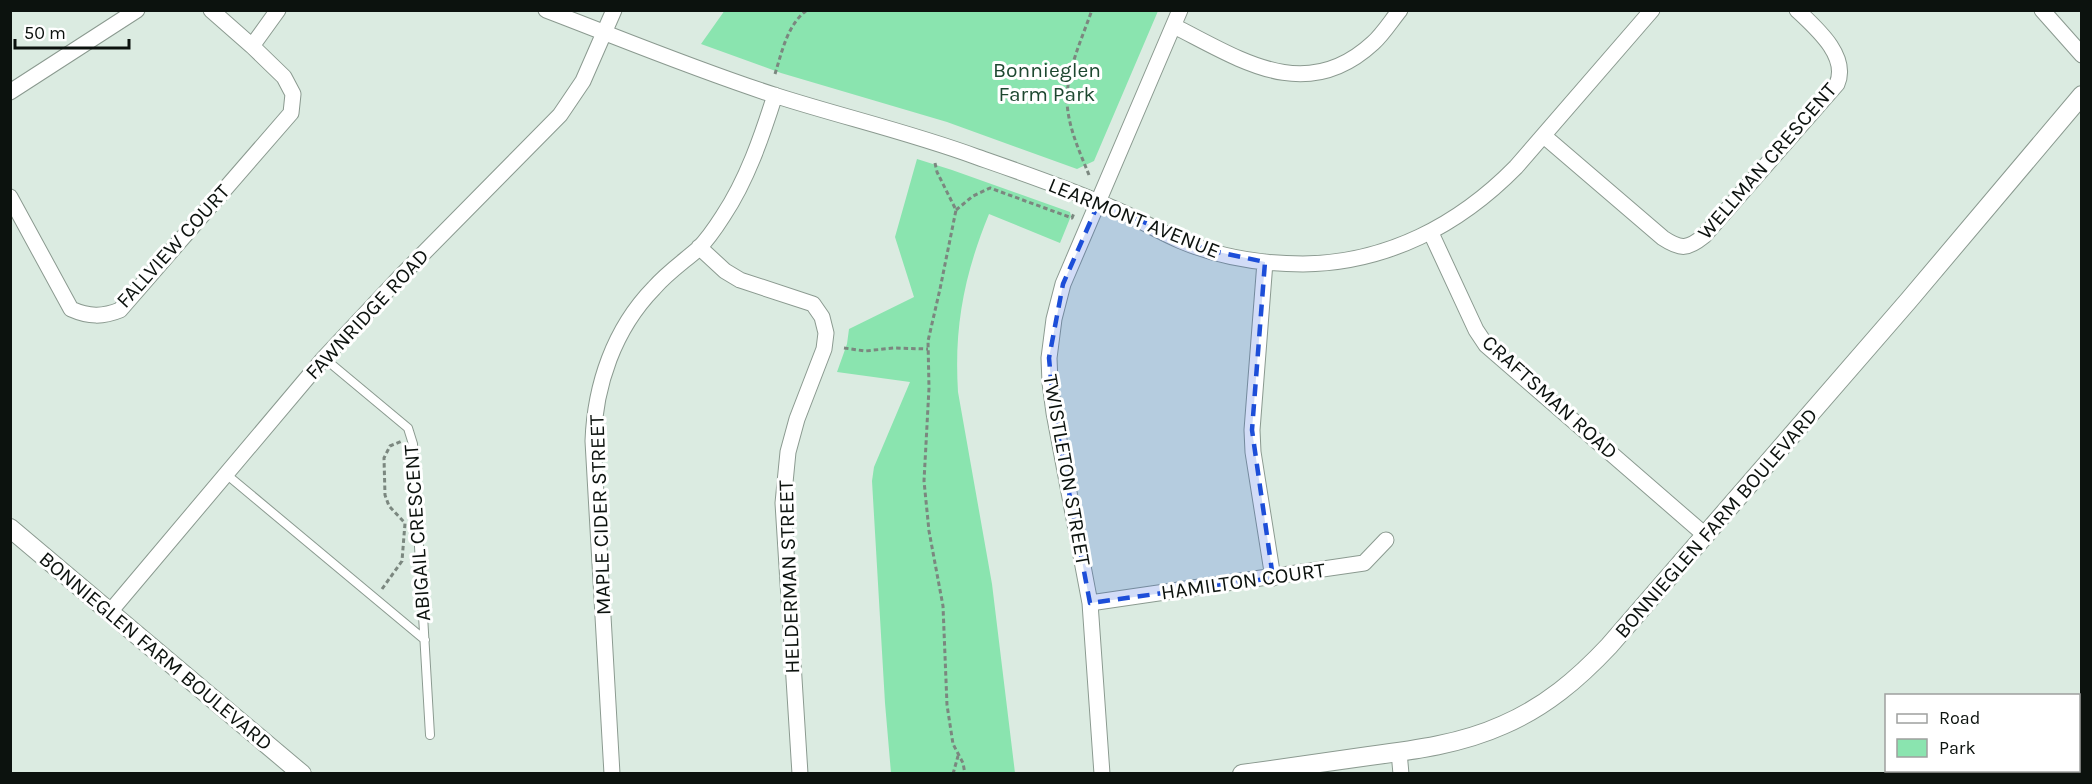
<svg xmlns="http://www.w3.org/2000/svg" width="2092" height="784" viewBox="0 0 2092 784" font-family="Karla,sans-serif">
  <style>
    .park { fill: #8ae4af }
    .lines { fill: none; stroke-linecap: round; stroke-linejoin: round }
    .service-casing { stroke: #8b9a90; stroke-width: 10 }
    .minor-casing { stroke: #8b9a90; stroke-width: 17 }
    .tertiary-casing { stroke: #8b9a90; stroke-width: 20 }
    .path { stroke: #7b877f; stroke-width: 3; stroke-dasharray: 4.5 3; stroke-linecap: butt }
    .service { stroke: #fff; stroke-width: 8 }
    .minor { stroke: #fff; stroke-width: 15 }
    .tertiary { stroke: #fff; stroke-width: 18 }
    .marked { fill: #1d4ed8; fill-opacity: 0.2; stroke: #1d4ed8; stroke-width: 4.5; stroke-dasharray: 12 8; stroke-linejoin: round }
    .labels { text-anchor: middle; dominant-baseline: central; stroke-width: 6; stroke-linejoin: round; paint-order: stroke }
    .park-label { font-size: 21px; fill: #1d4830; stroke: #fff }
    .street-label { font-size: 21px; fill: #0c120e; stroke: #fff }
  </style>
  <rect width="100%" height="100%" fill="#dbebe1"/>
  <!-- park -->
  <path class="park" d="M725 10H1158V11L1094 161 1077 169 947 122 781 73 701 44Z
    M917 159 952 170 1070 212 1071 216 1060 243 989 214C964 275 954 327 958 392L992 584 1015 773H891L885 703 872 481 874 467 910 382 837 372 847 344 849 329 914 297 895 237Z"/>
  <g class="lines">
    <!-- service casing -->
    <g class="service-casing">
      <path id="service" d="M324 358 408 428 413 444 430 735
        M226 474 425 640"/>
    </g>
    <!-- minor casing -->
    <g class="minor-casing">
      <path id="minor" d="M546 10C622 39 699 71 777 96 843 117 912 133 977 157 1023 173 1070 189 1115 209 1137 218 1158 231 1181 241 1219 257 1262 264 1303 264 1387 263 1459 225 1516 167L1652 10
        M2042 10 2082 55
        M1174 26C1241 60 1306 105 1373 43 1383 34 1391 21 1400 10
        M252 46 278 10
        M10 92 137 10
        M1544 136 1663 238C1681 250 1688 249 1704 236L1837 84C1849 56 1816 28 1797 10
        M10 197 71 309C89 317 103 317 120 310L291 113 293 94 284 77 252 46 211 10
        M1431 233 1476 330 1486 345 1705 535
        M699 247 725 271 740 280 813 304 822 317 826 333 824 349 797 419 788 452 783 503 800 774
        M1265 262 1252 430 1253 452 1273 578
        M1090 603 1364 563 1386 540
        M109 613 324 358 399 278 560 115 583 81 614 10
        M1399 752 1401 774
        M612 774 593 441C595 385 614 329 654 288 667 273 683 262 698 249 707 240 716 227 723 216 747 180 762 136 775 95
        M1102 774 1090 603 1054 413 1050 383 1049 358 1054 319 1063 284 1180 10"/>
    </g>
    <!-- tertiary casing -->
    <g class="tertiary-casing">
      <path id="tertiary" d="M10 528 302 774
        M1242 774C1285 768 1327 762 1369 756 1415 750 1461 744 1503 725 1545 707 1578 679 1609 646L1909 300 2082 95"/>
    </g>
    <!-- path -->
    <path class="path" d="M775 74C782 52 787 25 807 10
      M935 163 937 172 956 210 940 289 928 341 929 388 924 481 929 531 943 606 947 705 953 744 963 763 965 774
      M1089 175C1079 150 1066 123 1067 95 1069 66 1082 38 1092 10
      M956 210 973 196 990 188 1072 218 1074 213
      M844 348 865 351 894 348 928 349
      M382 589 402 561 405 523 389 506 385 495 384 458 390 446 402 441
      M953 774 958 756"/>
    <!-- service -->
    <use href="#service" class="service"/>
    <!-- minor -->
    <use href="#minor" class="minor"/>
    <!-- tertiary -->
    <use href="#tertiary" class="tertiary"/>
  </g>
  <!-- marked area -->
  <path class="marked" d="M1099 202 1204 249 1265 262 1252 430 1273 578 1090 603 1054 413 1049 358 1063 284Z"/>
  <g class="labels">
    <!-- park labels -->
    <g class="park-label">
      <text x="1047" y="70">Bonnieglen<tspan x="1047" dy="24">Farm Park</tspan></text>
    </g>
    <!-- street labels -->
    <g class="street-label">
      <text transform="translate(1767 161) rotate(-49)">WELLMAN CRESCENT</text>
      <text transform="translate(1134 218) rotate(22)">LEARMONT AVENUE</text>
      <text transform="translate(173 246) rotate(-48)">FALLVIEW COURT</text>
      <text transform="translate(367 314) rotate(-47)">FAWNRIDGE ROAD</text>
      <text transform="translate(1550 397) rotate(42)">CRAFTSMAN ROAD</text>
      <text transform="translate(1067 470) rotate(80)">TWISTLETON STREET</text>
      <text transform="translate(600 515) rotate(-92)">MAPLE CIDER STREET</text>
      <text transform="translate(1716 523) rotate(-49)">BONNIEGLEN FARM BOULEVARD</text>
      <text transform="translate(417 533) rotate(-94)">ABIGAIL CRESCENT</text>
      <text transform="translate(789 577) rotate(-92)">HELDERMAN STREET</text>
      <text transform="translate(1243 581) rotate(-8)">HAMILTON COURT</text>
      <text transform="translate(156 651) rotate(40)">BONNIEGLEN FARM BOULEVARD</text>
    </g>
  </g>
  <!-- border -->
  <rect width="2092" height="784" fill="none" stroke="#0c120e" stroke-width="24"/>
  <!-- legend -->
  <rect x="1885" y="694" width="195" height="78" fill="#ffffff" stroke="#9ea09f" stroke-width="1.5"/>
  <rect x="1897" y="714" width="30" height="9" fill="#ffffff" stroke="#9ea09f" stroke-width="1.5"/>
  <text x="1939" y="724" font-size="18" fill="#0c120e">Road</text>
  <rect x="1897" y="739" width="30" height="18" fill="#8ae4af" stroke="#9ea09f" stroke-width="1.5"/>
  <text x="1939" y="754" font-size="18" fill="#0c120e">Park</text>
  <!-- scale -->
  <path d="M15 39v9h114v-9" fill="none" stroke="#0c120e" stroke-width="3"/>
  <text x="24" y="39" font-size="18" fill="#0c120e" stroke="#ffffff" stroke-width="4.5" paint-order="stroke">50 m</text>
</svg>
